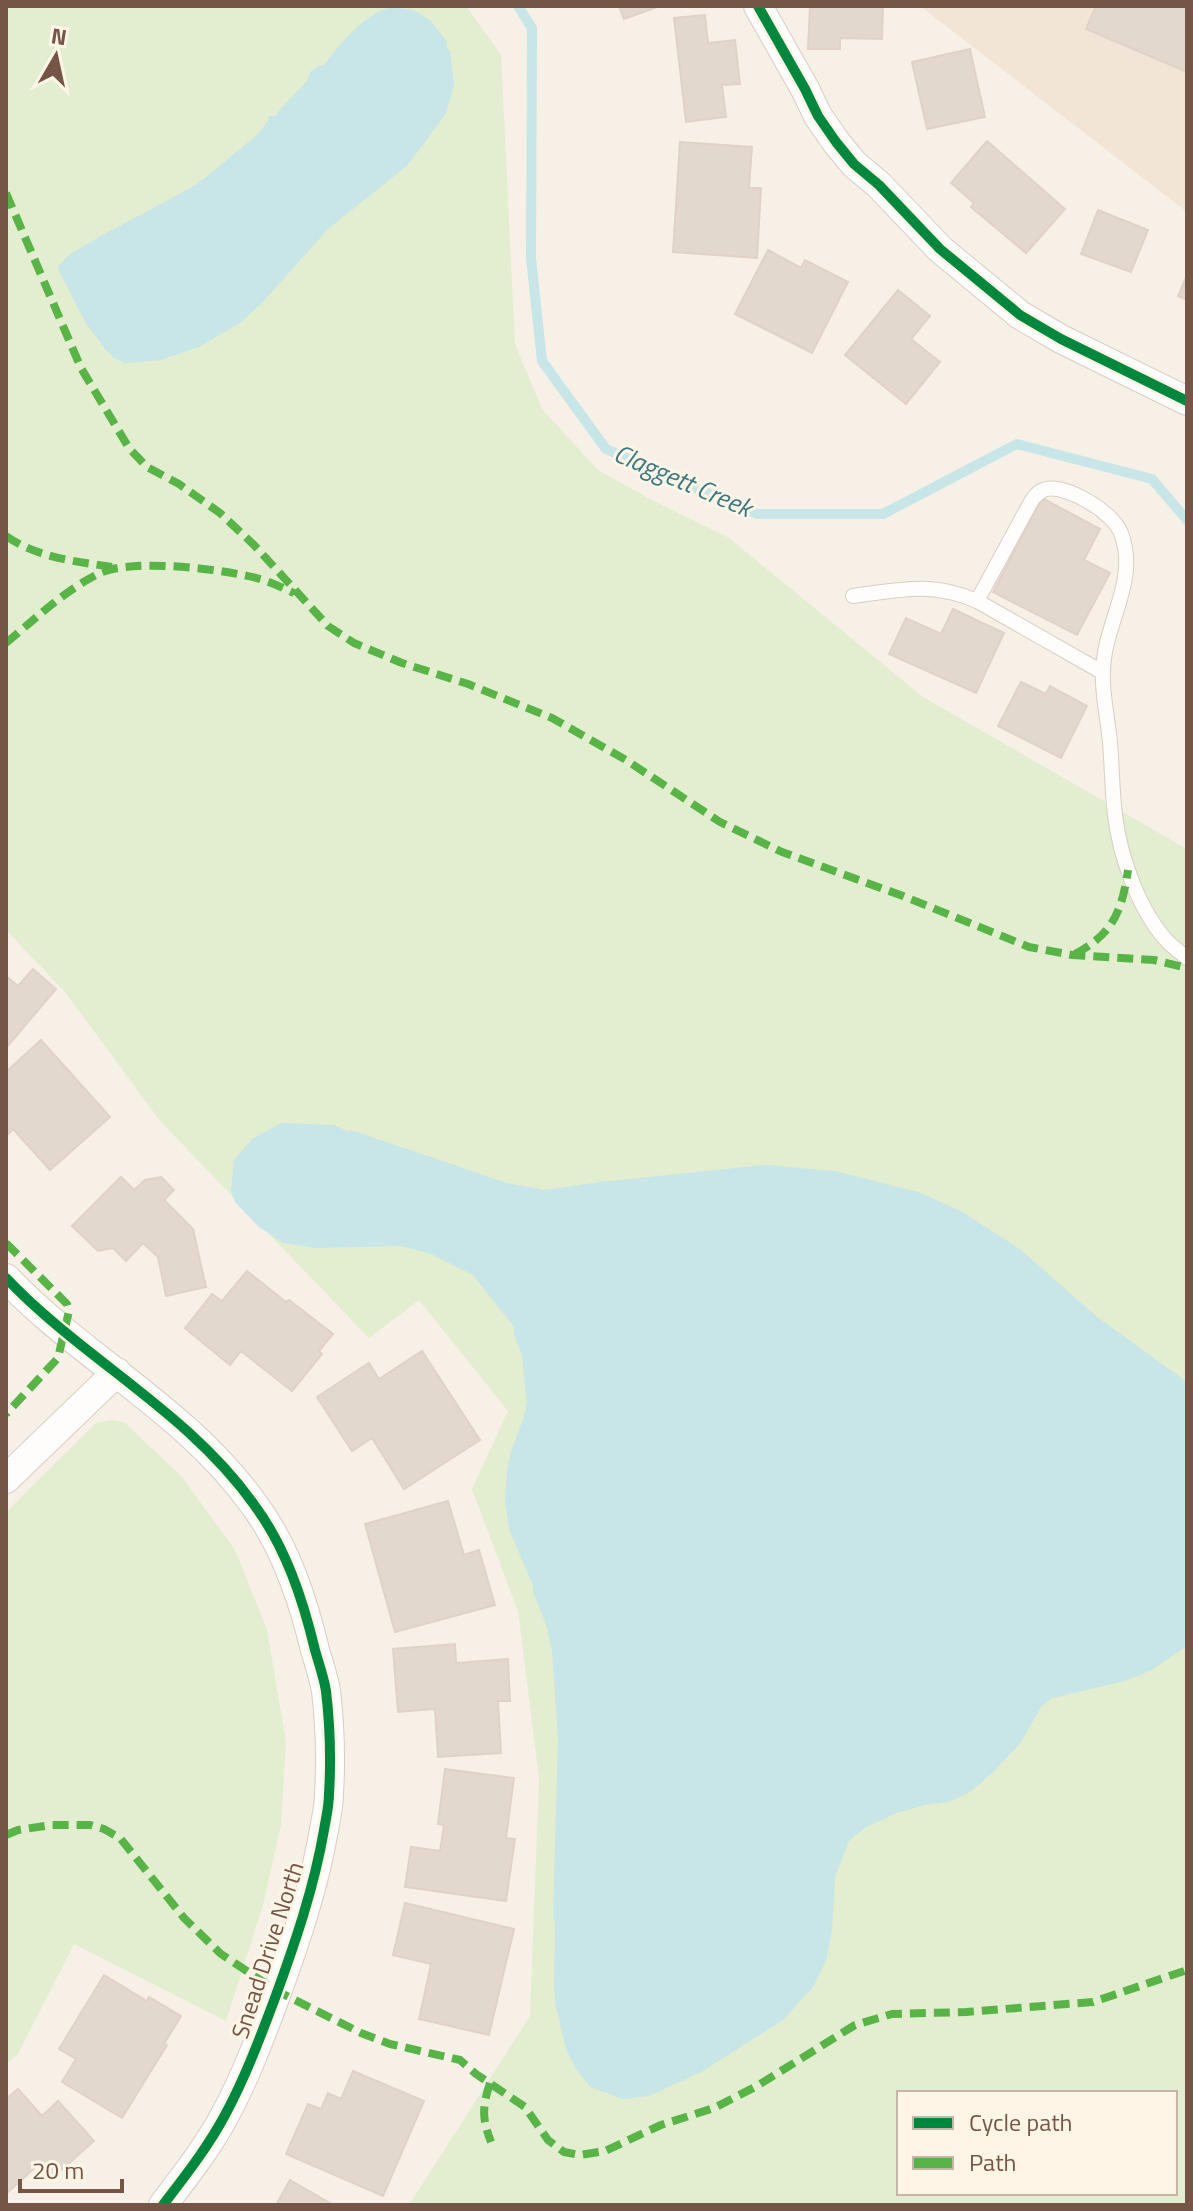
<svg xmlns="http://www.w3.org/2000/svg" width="1193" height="2211" viewBox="0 0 1193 2211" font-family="'Titillium Web',sans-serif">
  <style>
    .residential { fill: #f3e5d6 }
    .green { fill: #e3edd0; fill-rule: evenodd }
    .water { fill: #c8e6e7 }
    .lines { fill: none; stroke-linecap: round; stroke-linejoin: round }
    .stream { stroke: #c8e6e7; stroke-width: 10 }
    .building { fill: #e3d8ce; stroke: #e0d2c8; stroke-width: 2 }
    .lane-casing { stroke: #d8cdc4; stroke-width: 16 }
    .street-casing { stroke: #d8cdc4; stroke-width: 30 }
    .lane { stroke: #fefdfb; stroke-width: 14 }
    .street { stroke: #fefdfb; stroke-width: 28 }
    .quiet { stroke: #59b447; stroke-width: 8; stroke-dasharray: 16 8; stroke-linecap: butt }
    .cycleway-casing { stroke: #fff5e7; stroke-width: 15 }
    .cycleway { stroke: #00873e; stroke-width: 10 }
    .labels { text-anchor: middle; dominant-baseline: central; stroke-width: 6; stroke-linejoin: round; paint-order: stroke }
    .street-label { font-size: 24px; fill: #755546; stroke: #fff5e7 }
    .water-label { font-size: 26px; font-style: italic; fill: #3c7983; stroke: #fff5e7 }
  </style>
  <rect width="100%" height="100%" fill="#f7f0e6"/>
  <!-- residential -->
  <path class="residential" d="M920 6H1187V212Z"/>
  <!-- green -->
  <path class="green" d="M6 6H466L501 55 515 344 542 409 598 470 648 498 729 538 923 697 1187 849V2205H409L530 2016 539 1779 518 1611 472 1489 508 1411 419 1300 369 1338 161 1122 65 992 6 930ZM899 2093H1175V2193H899Z
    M113 1420 124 1422 182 1477 235 1550 267 1630 286 1742 281 1825 263 1905 226 2021 74 1944 18 2054 6 2065V1512L96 1423Z"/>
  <!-- water -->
  <path class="water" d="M391 7 414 10 431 21 447 42V48L450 51 454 86 445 115 407 166 329 228 261 304 240 323 199 347 161 360 125 363 114 358 105 349 85 322 58 269 59 265 70 254 99 237 196 185 257 135 268 121 269 116H275L282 107 308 80 310 72 318 66 324 65C340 44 365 13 391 7Z
    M281 1123 334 1125 347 1131 351 1130 507 1183 545 1190 600 1182 765 1165 835 1171 918 1192 961 1211 1021 1250 1096 1316 1187 1382V1646L1152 1670 1125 1681 1052 1698 1041 1707 1020 1744 991 1774 970 1792 949 1802 925 1805 897 1813 866 1827 849 1841 835 1877 832 1929 826 1961 813 1987 783 2020 703 2071 649 2096 623 2099 590 2087 576 2069 566 2049 556 2007 554 1988 555 1923 553 1917 558 1738 552 1651 546 1624 533 1592V1586L509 1529 505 1501 507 1471 511 1451 524 1417 527 1403 522 1356 514 1334V1327L473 1275 431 1254 401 1246 316 1248 283 1243 259 1227 235 1202 231 1191 234 1160 252 1139Z"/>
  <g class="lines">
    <!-- stream -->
    <path class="stream" d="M518 6 532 28 531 258 542 361 606 449 757 514H883L1017 444 1152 479 1187 520"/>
  </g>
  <!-- building -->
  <path class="building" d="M619 6H660L624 19Z
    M810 6H883L882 39 840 38V49H808Z
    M1096 6H1182L1187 8V72L1086 29Z
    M705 15 708 43 735 40 740 84 722 85 726 117 686 122 674 18Z
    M970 49 985 117 927 129 912 62Z
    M987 141 1065 209 1026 253 971 207 974 203 951 183Z
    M680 142 752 147 749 188H761L757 258 673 252Z
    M1098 210 1148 230 1131 272 1081 254Z
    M768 250 801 268 805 260 848 282 812 353 735 314Z
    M1187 275V300L1178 296Z
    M898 290 930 316 911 339 940 362 906 404 845 355Z
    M1042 498 1100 529 1084 560 1110 573 1077 635 993 592Z
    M953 609 1004 633 976 693 889 654 906 618 941 634Z
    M1021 682 1046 694 1050 686 1087 706 1061 758 998 726Z
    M33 969 56 989 6 1048V976L18 986Z
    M41 1040 110 1117 50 1170 13 1129 6 1136V1072Z
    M121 1177 134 1190 145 1180 161 1177 174 1190 164 1200 193 1229 206 1287 166 1296 158 1257 143 1243 126 1261 113 1248 98 1251 72 1226Z
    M247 1271 286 1302 289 1300 333 1334 319 1351 322 1354 292 1391 241 1351 230 1365 185 1328 212 1294 222 1301Z
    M422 1351 480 1440 404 1489 372 1438 352 1451 317 1397 369 1363 379 1379Z
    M448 1501 464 1555 479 1550 495 1605 395 1632 365 1524Z
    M455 1644 456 1663 508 1659 510 1701H498L501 1753 438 1757 435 1709 398 1712 393 1649Z
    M445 1769 514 1778 506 1838 515 1839 506 1901 405 1887 411 1847 440 1851 444 1825 438 1824Z
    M405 1903 514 1929 489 2035 419 2019 431 1964 393 1955Z
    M104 1975 147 2001 149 1997 181 2016 164 2044 167 2045 122 2118 62 2082 76 2059 59 2049Z
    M353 2071 424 2101 383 2196 286 2154 308 2104 321 2109 328 2093 341 2099Z
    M18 2089 42 2116 58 2101 94 2141 51 2179 38 2165 6 2194V2099Z
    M290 2180 333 2205H276Z"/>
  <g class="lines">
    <!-- lane casing -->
    <g class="lane-casing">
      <path id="lane" d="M853 596C900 590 931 581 977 601L1102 672
        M977 601 1032 500C1036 495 1039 491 1046 489 1068 485 1113 512 1121 533 1137 576 1112 612 1105 652 1099 682 1107 712 1110 742 1112 766 1112 791 1115 815 1120 857 1139 911 1168 942 1174 948 1181 953 1187 958"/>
    </g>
    <!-- street casing -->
    <g class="street-casing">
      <path id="street" d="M758 6 805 89 818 116 836 142 854 164 879 185 940 249 1020 315 1061 339 1187 401
        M6 1278C84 1360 189 1412 255 1506 286 1548 303 1600 315 1650 319 1664 324 1678 326 1691 330 1725 331 1761 329 1794 329 1806 326 1818 324 1830 314 1888 295 1943 275 1998 260 2038 245 2078 225 2115 208 2147 185 2176 163 2205
        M6 1479 117 1372"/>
    </g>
    <!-- lane -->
    <use href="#lane" class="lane"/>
    <!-- street -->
    <use href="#street" class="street"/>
    <!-- quiet -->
    <path class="quiet" d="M6 193 81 368 129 448 147 467 179 484 220 513 254 545 328 626 354 643 402 663 468 684 552 718 626 760 720 822 782 852 903 896 1029 947 1072 955 1154 960 1187 968
      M6 536C38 558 74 561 112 567
      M6 643C35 619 65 590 100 573 133 558 225 569 260 579 271 582 283 588 294 593
      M1075 954C1113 934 1122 911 1128 870
      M6 1243 67 1304 69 1311 58 1358 6 1414
      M6 1835 18 1830 51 1825H90L104 1829 120 1838 184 1918 221 1954 277 1991 361 2033 390 2044 460 2060 476 2074 525 2107 548 2140 564 2152 580 2155 605 2151 661 2125 714 2108 757 2086 855 2025 892 2014 966 2012 1093 2002 1187 1970
      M490 2083C482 2107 482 2119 491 2142"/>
    <!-- cycleway casing -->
    <g class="cycleway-casing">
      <path id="cycleway" d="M758 6 805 89 818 116 836 142 854 164 879 185 940 249 1020 315 1061 339 1187 401
        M6 1278C84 1360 189 1412 255 1506 286 1548 303 1600 315 1650 319 1664 324 1678 326 1691 330 1725 331 1761 329 1794 329 1806 326 1818 324 1830 314 1888 295 1943 275 1998 260 2038 245 2078 225 2115 208 2147 185 2176 163 2205"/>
    </g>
    <!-- cycleway -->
    <use href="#cycleway" class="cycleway"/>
  </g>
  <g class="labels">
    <!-- street labels -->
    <g class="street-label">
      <text transform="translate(267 1950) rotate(-72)">Snead Drive North</text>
    </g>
    <!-- water labels -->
    <g class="water-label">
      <text transform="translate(683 480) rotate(23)">Claggett Creek</text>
    </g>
  </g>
  <!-- border -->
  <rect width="1193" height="2211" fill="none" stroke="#755546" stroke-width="16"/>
  <!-- legend -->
  <rect x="897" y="2091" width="280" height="104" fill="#fff5e7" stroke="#c8b5a7" stroke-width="2"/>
  <rect x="913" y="2117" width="40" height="12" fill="#00873e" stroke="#c8b5a7" stroke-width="2"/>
  <text x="969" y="2131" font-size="24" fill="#755546">Cycle path</text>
  <rect x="913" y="2157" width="40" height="12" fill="#59b447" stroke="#c8b5a7" stroke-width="2"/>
  <text x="969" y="2171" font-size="24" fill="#755546">Path</text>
  <!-- north arrow -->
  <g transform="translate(56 56) rotate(9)" stroke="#fff5e7" stroke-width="6" paint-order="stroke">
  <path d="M0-6L14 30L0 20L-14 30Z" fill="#755546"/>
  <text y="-12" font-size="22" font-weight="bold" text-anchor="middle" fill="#755546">N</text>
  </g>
  <!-- scale -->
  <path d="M20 2179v12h102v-12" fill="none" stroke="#755546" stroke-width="4"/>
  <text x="32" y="2179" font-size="24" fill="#755546" stroke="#fff5e7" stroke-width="6" paint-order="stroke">20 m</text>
</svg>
